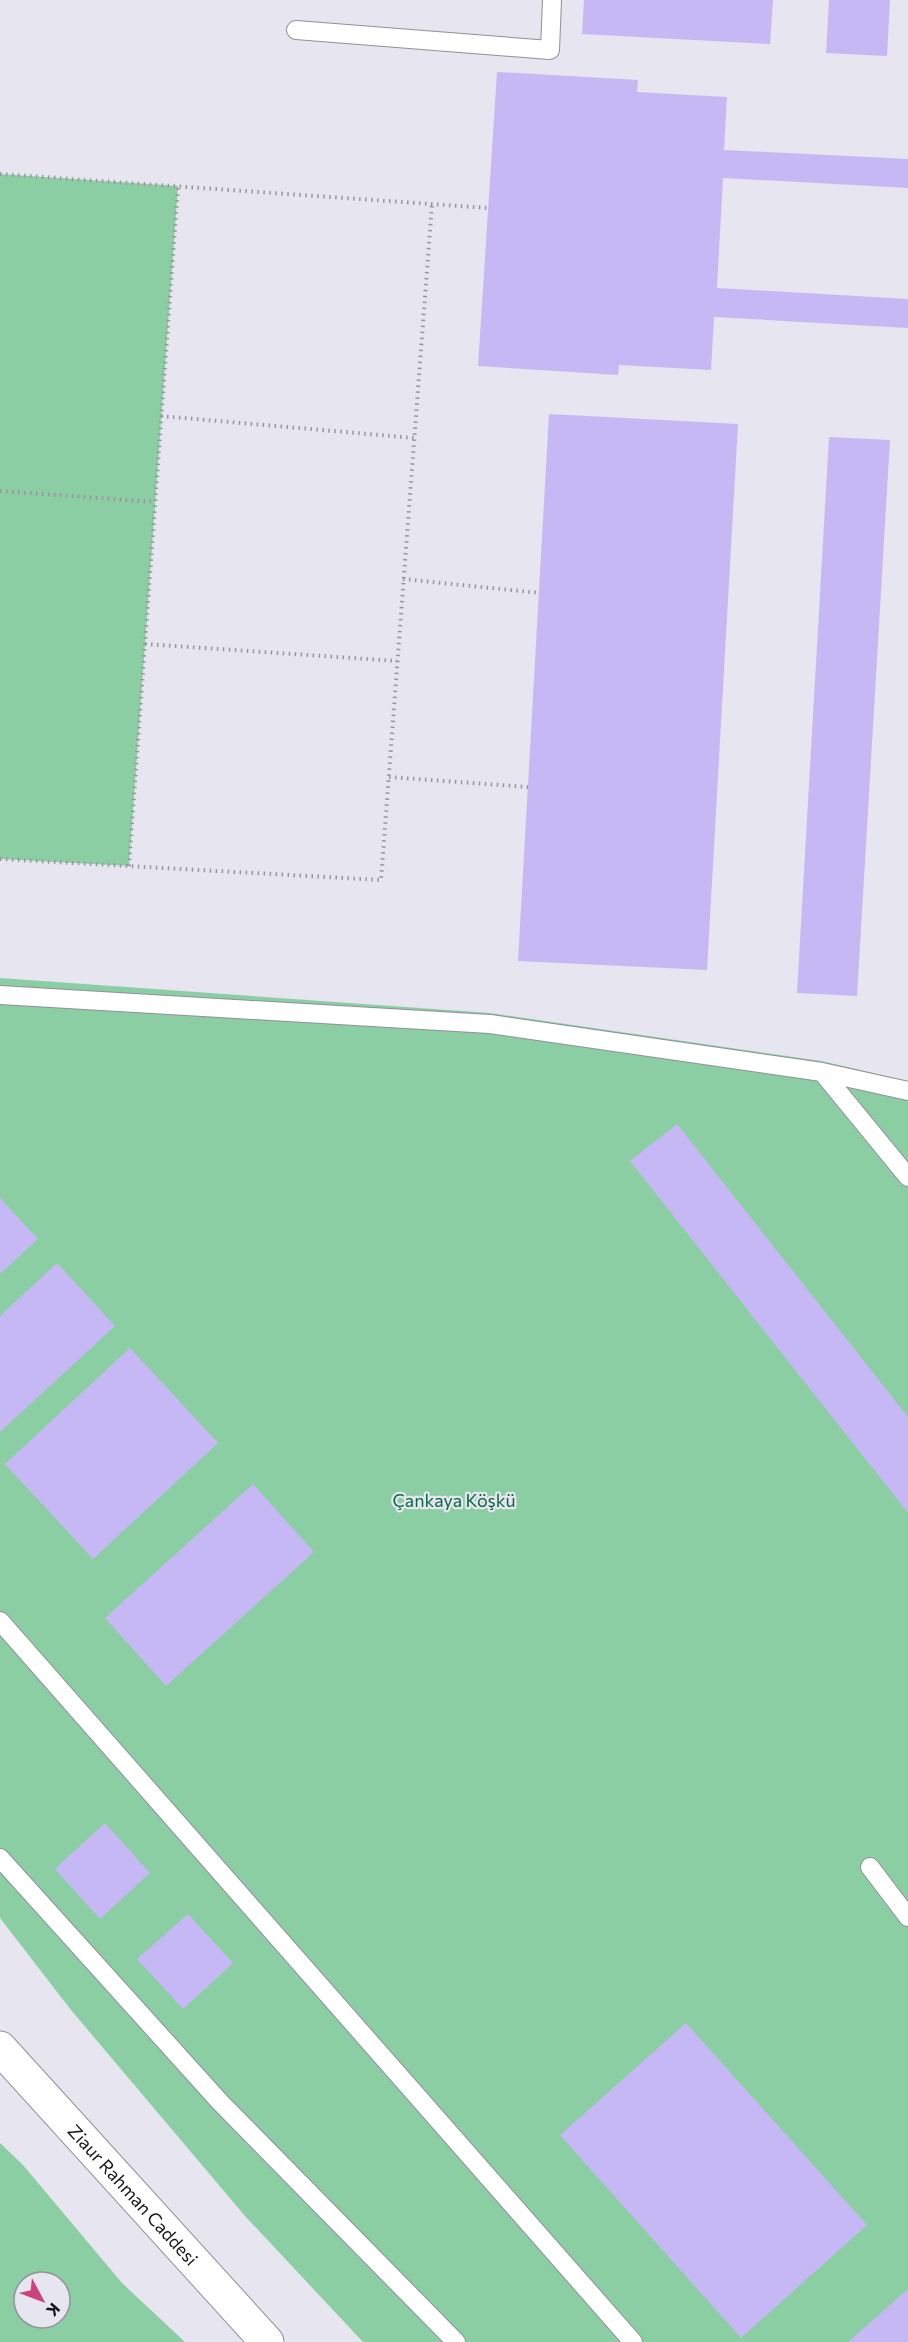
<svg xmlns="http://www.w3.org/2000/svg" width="908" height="2342" viewBox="0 0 908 2342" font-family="Commissioner,sans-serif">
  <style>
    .green { fill: #8bcea4; fill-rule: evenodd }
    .building { fill: #c6b8f4 }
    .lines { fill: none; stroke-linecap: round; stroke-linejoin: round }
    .service-casing { stroke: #919099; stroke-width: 20 }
    .secondary-casing { stroke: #919099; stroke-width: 35 }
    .path { stroke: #97969d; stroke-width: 4; stroke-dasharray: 1.5 4.5; stroke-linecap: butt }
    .service { stroke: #fff; stroke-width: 18 }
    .secondary { stroke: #fff; stroke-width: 33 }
    .labels { text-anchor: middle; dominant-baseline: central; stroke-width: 4.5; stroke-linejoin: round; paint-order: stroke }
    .park-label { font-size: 18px; fill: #06683c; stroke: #e7e5ef }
    .street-label { font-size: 18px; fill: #161519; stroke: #e7e5ef }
  </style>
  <rect width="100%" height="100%" fill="#e7e5ef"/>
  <!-- green -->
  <path class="green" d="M0 174 178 186 129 866 0 859Z
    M0 978 490 1013 821 1061 908 1081V2342H363L245 2216 71 2010 0 1918Z
    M0 2143 23 2165 122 2283 185 2342H0ZM24 2282H60V2318H24Z"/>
  <!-- building -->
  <path class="building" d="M584 0H773L770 44 582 34Z
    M829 0H890L887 56 826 53Z
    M497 72 638 80 637 92 727 97 724 150 908 159V188L723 178 717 288 908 299V328L714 317 711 370 619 365 618 375 478 366Z
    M549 414 738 424 707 970 518 961Z
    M829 437 890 440 857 996 797 993Z
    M677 1124 908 1417V1513L630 1161Z
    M0 1198 38 1239 0 1274Z
    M57 1263 115 1326 0 1432V1316Z
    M130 1348 218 1443 93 1559 5 1464Z
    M253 1484 314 1552 166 1686 105 1618Z
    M105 1823 150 1873 100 1919 55 1869Z
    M188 1914 233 1963 183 2009 137 1959Z
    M686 2023 867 2225 741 2338 560 2135Z
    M908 2289V2342H848Z"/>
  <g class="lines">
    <!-- service casing -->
    <g class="service-casing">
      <path id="service" d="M296 30 550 50 552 0
        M0 995 490 1024 822 1072 908 1091
        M822 1072 908 1177
        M0 1621 633 2342
        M0 1858 220 2102 456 2342
        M870 1867 908 1917"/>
    </g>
    <!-- secondary casing -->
    <g class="secondary-casing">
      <g id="secondary">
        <path id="s1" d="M0 2048 267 2342"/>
      </g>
    </g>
    <!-- path -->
    <path class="path" d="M0 174 488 208
      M161 416 414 438
      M0 491 155 502
      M403 579 540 593
      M145 644 397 661
      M389 777 528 787
      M0 859 381 880 432 204
      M129 866 178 186"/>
    <!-- service -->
    <use href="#service" class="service"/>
    <!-- secondary -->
    <use href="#secondary" class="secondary"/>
  </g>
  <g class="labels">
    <!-- park labels -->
    <g class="park-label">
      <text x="454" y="1500">Çankaya Köşkü</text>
    </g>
    <!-- street labels -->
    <g class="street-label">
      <text stroke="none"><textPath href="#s1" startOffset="198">Ziaur Rahman Caddesi</textPath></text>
    </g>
  </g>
  <!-- north arrow -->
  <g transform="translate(42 2300) rotate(131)"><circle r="28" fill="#e7e5ef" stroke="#939299" stroke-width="1.5"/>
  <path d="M0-4.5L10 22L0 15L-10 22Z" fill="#cb427e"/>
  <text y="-9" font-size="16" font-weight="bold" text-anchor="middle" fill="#161519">K</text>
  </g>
</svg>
